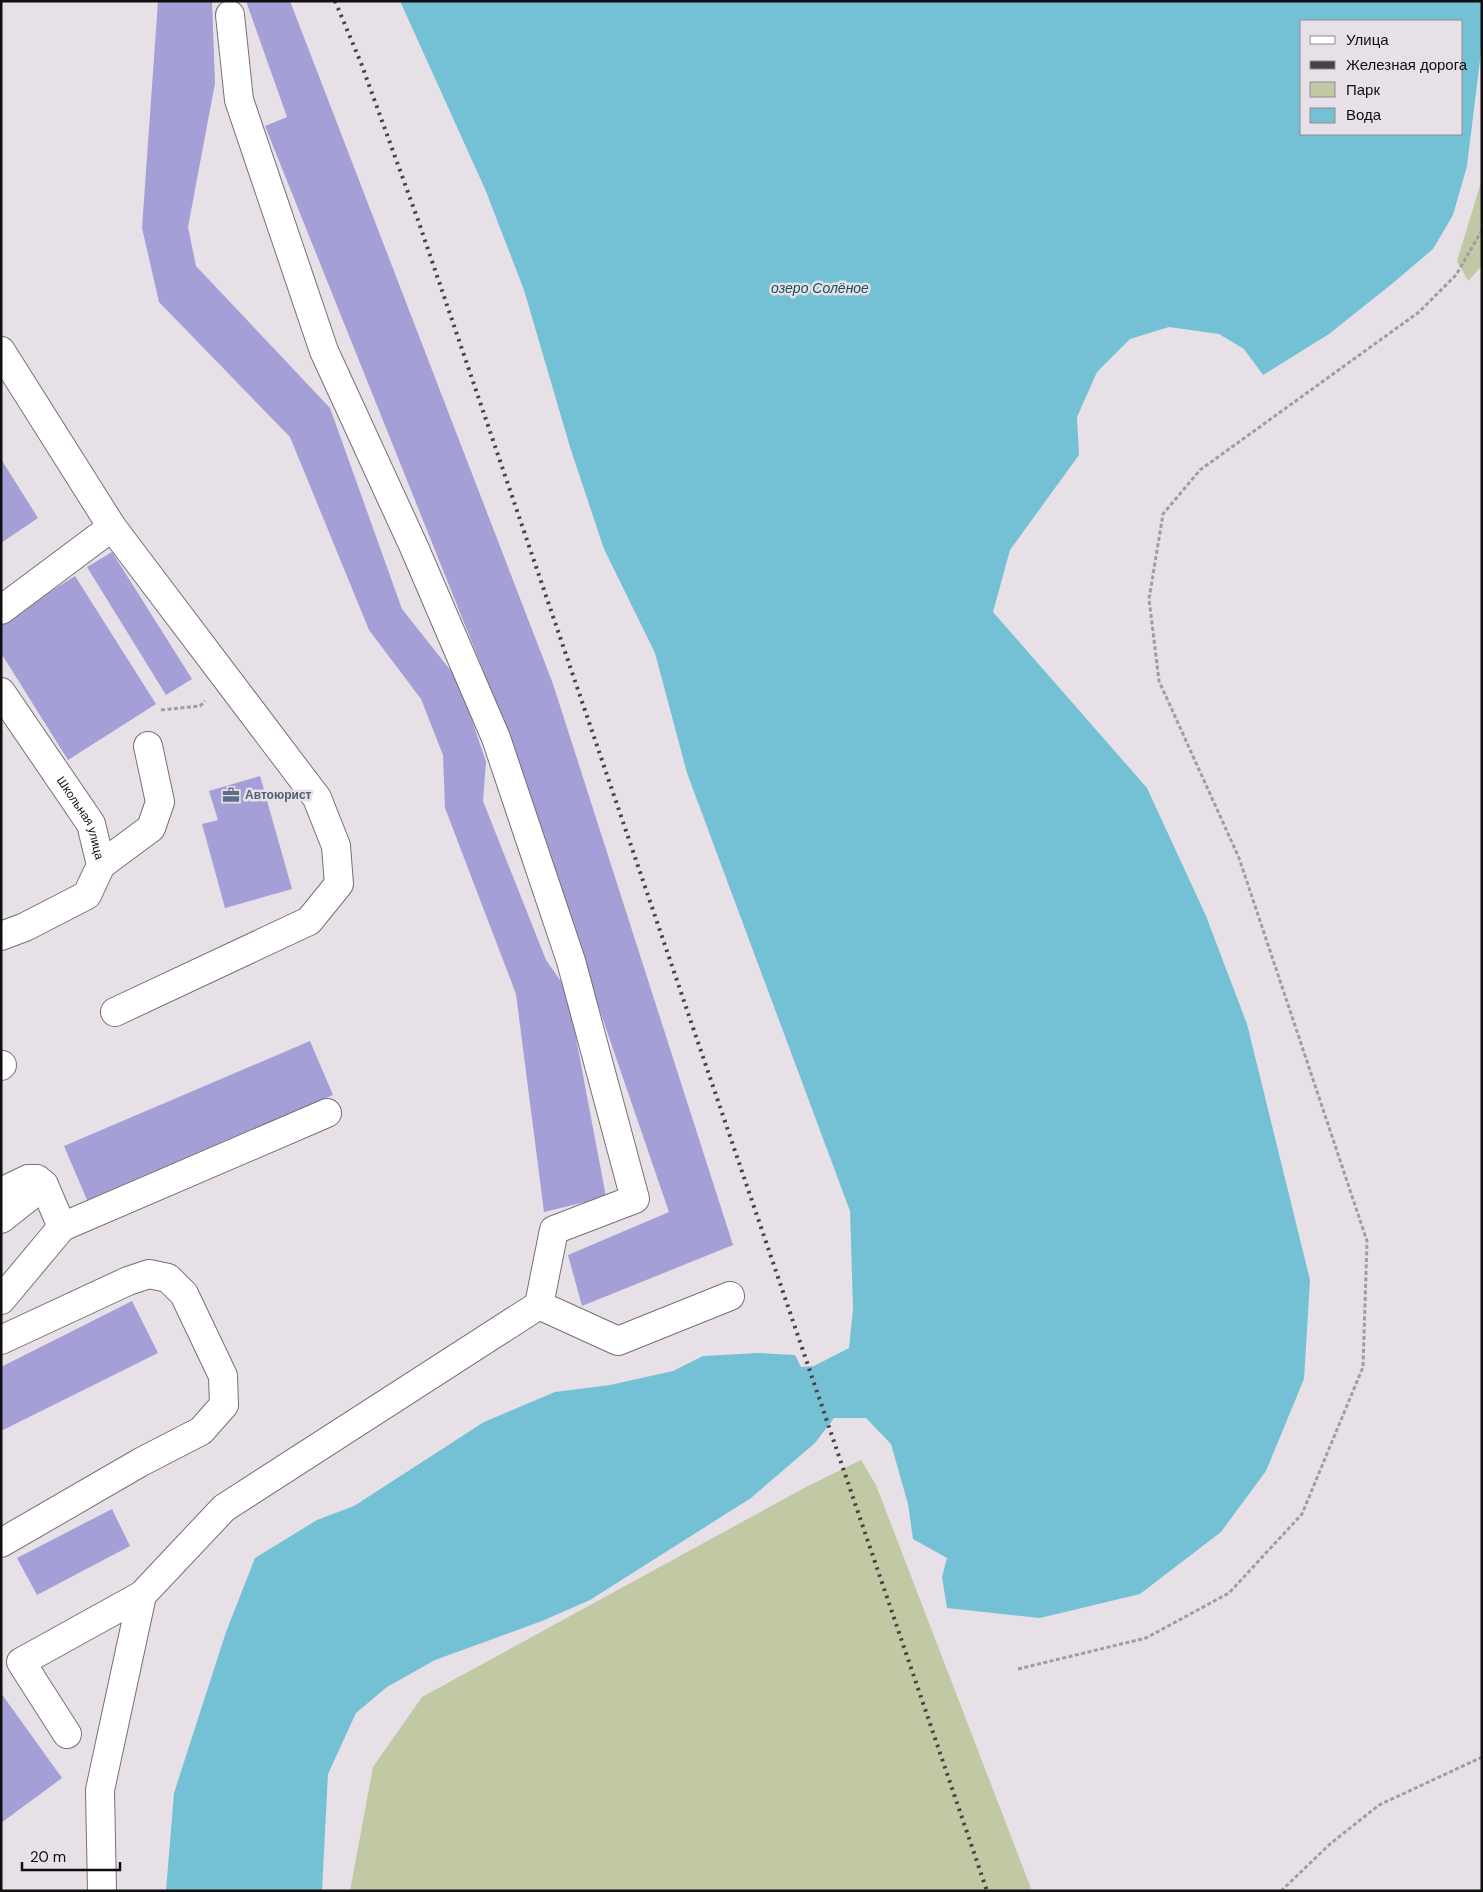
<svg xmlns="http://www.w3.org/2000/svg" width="1483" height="1892" viewBox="0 0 1483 1892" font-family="'DM Sans',sans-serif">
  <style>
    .green { fill: #c1c9a4 }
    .water { fill: #74c1d5; fill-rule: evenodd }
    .building { fill: #a49fd7 }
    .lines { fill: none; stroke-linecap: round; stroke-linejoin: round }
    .minor-casing { stroke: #777076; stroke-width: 30 }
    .path { stroke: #a19ca1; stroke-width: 3; stroke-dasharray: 4 2.5; stroke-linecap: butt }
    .minor { stroke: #fff; stroke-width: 28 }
    .rail { stroke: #464246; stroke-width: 4; stroke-dasharray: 2.5 5; stroke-linecap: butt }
    .labels { text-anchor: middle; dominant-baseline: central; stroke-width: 5; stroke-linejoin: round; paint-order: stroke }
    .service-label { font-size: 12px; font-weight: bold; fill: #4e5e75; stroke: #e7e0e7; text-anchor: start }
    .street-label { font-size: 12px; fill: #110e11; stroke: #e7e0e7 }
    .water-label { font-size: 14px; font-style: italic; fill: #0f5260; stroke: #e7e0e7 }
  </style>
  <rect width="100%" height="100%" fill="#e7e0e7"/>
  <!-- green -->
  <path class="green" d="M1482 179V266L1468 281 1457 261Z
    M861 1460 876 1485 1032 1891H350L373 1767 422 1697 806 1487Z"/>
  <!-- water -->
  <path class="water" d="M400 1H1482V44L1467 166 1453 215 1433 249 1393 283 1329 334 1263 375 1244 349 1219 334 1169 327 1130 339 1097 372 1077 417 1079 455 1010 550 993 612 1147 788 1206 916 1247 1024 1310 1280 1304 1379 1266 1471 1221 1532 1140 1594 1040 1618 947 1608 942 1577 947 1558 913 1539 908 1504 891 1444 866 1418H834L815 1443 751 1498 590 1600 542 1621 435 1660 387 1687 356 1713 328 1774 322 1891H166L174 1793 226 1632 255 1558 317 1520 354 1506 484 1422 555 1392 610 1385 673 1371 703 1356 758 1353 795 1355 801 1367 814 1366 849 1348 853 1309 850 1211 687 773 655 653 604 549 570 447 524 290 485 189ZM1302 21H1462V134H1302Z"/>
  <!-- building -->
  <path class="building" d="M158 1H212L215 83 188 227 196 266 330 408 402 609 459 681 486 762 483 801 546 960 567 990 606 1197 544 1212 516 994 445 808 443 755 421 699 369 630 290 437 159 302 142 228Z
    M246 1H290L553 684 733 1245 582 1306 568 1255 669 1212 483 670 265 126 287 117Z
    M1 459 38 518 1 543Z
    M112 552 192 679 166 695 87 567Z
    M75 576 156 704 68 760 1 653V623Z
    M260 776 292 889 225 908 202 824 218 820 209 791Z
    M310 1041 333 1095 87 1200 64 1146Z
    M132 1301 158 1353 1 1431V1367Z
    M112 1509 130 1546 37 1595 17 1558Z
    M1 1693 62 1778 1 1823Z"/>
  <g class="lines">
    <!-- minor casing -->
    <g class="minor-casing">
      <g id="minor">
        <path d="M230 15 239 100 324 351 414 547 496 738 571 961 635 1199 554 1230 539 1305"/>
        <path d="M1 351 112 527"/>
        <path d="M1 610 112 527 317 798 336 846 339 884 309 921 115 1012"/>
        <path id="s1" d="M1 692 91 824 101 865 87 895 25 927 1 936"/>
        <path d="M101 865 151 828 160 802 148 746"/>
        <path d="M1 1066 2 1065"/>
        <path d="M1 1192 28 1179H37L44 1185 62 1227"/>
        <path d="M1 1219 44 1185"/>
        <path d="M1 1300 62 1227 327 1113"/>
        <path d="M1 1340 128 1281 149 1274 168 1278 184 1294 223 1376 224 1405 201 1431 141 1462 1 1543"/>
        <path d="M67 1734 21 1662 142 1595"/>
        <path d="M102 1891 100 1790 142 1595 224 1508 539 1305 618 1341 730 1296"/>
      </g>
    </g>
    <!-- path -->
    <path class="path" d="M161 710 200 706 205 701
      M1018 1669 1146 1638 1229 1593 1302 1514 1363 1367 1367 1241 1239 858 1159 681 1149 599 1163 514 1200 470 1419 312 1456 275 1482 230
      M1281 1891 1330 1844 1379 1805 1482 1757"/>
    <!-- minor -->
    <use href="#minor" class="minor"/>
    <!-- rail -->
    <path class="rail" d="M335 1 361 63 418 220 987 1891"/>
  </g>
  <!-- icons -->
  <defs>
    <g id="office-bare" transform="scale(1.35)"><path d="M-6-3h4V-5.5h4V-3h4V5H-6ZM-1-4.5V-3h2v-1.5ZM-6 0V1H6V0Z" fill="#5c6f8a" stroke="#e7e0e7" stroke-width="2.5" paint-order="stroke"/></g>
  </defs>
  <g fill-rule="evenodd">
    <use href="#office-bare" x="231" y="795"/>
  </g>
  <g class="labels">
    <!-- service labels -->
    <g class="service-label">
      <text x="245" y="795">Автоюрист</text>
    </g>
    <!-- street labels -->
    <g class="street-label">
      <text stroke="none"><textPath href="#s1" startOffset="150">Школьная улица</textPath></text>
    </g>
    <!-- water labels -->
    <g class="water-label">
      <text x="820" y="288">озеро Солёное</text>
    </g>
  </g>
  <!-- border -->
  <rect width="1483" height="1892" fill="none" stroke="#110e11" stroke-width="5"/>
  <!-- legend -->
  <rect x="1300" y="20" width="162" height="115" fill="#e7e0e7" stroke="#918c91"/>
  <rect x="1310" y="36" width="25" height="8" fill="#ffffff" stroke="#918c91"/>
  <text x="1346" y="45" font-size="15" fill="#110e11">Улица</text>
  <rect x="1310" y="61" width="25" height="8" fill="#464246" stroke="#918c91"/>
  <text x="1346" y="70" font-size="15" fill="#110e11">Железная дорога</text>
  <rect x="1310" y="82" width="25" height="15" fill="#c1c9a4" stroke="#918c91"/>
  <text x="1346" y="95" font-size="15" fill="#110e11">Парк</text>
  <rect x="1310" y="108" width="25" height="15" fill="#74c1d5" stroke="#918c91"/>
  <text x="1346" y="120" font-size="15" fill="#110e11">Вода</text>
  <!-- scale -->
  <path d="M22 1862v8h98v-8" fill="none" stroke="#110e11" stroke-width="2.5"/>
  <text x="30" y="1862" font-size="15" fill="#110e11" stroke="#e7e0e7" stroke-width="4" paint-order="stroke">20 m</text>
</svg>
